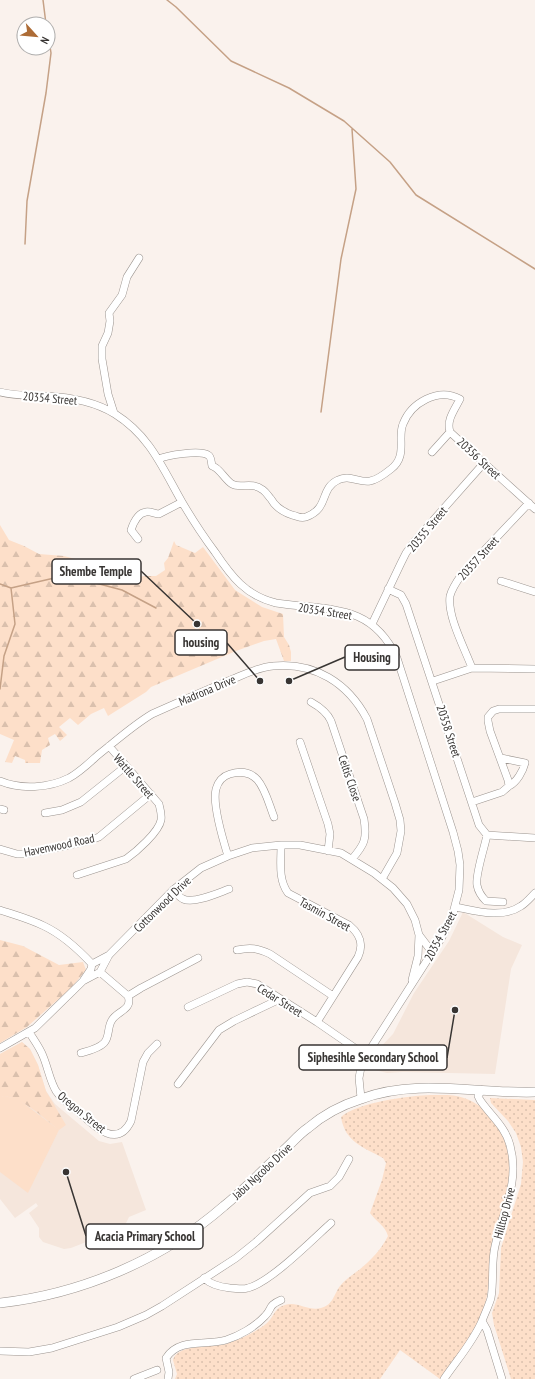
<svg xmlns="http://www.w3.org/2000/svg" width="535" height="1379" viewBox="0 0 535 1379" font-family="'PT Sans Narrow',sans-serif">
  <style>
    .built { fill: #f5e6dc }
    .grass { fill: url(#grass-dots) }
    .forest { fill: url(#forest-firs) }
    .garden { fill: #fddfc9 }
    .lines { fill: none; stroke-linecap: round; stroke-linejoin: round }
    .stream { stroke: #c5a186; stroke-width: 1.5 }
    .minor-casing { stroke: #9b948f; stroke-width: 8 }
    .major-casing { stroke: #9b948f; stroke-width: 10 }
    .minor { stroke: #fff; stroke-width: 7 }
    .major { stroke: #fff; stroke-width: 9 }
    .labels { text-anchor: middle; dominant-baseline: central; stroke-width: 4; stroke-linejoin: round; paint-order: stroke }
    .street-label { font-size: 12px; fill: #383533; stroke: #fff }
    .leader { fill: none; stroke: #383533; stroke-width: 1.5 }
    .callout-dot { fill: #383533; stroke: #fff; stroke-width: 1.5 }
    .callout { fill: #fff; stroke: #383533; stroke-width: 1.5 }
    .callout-label { font-size: 13px; text-anchor: middle; font-weight: bold; fill: #383533 }
  </style>
  <defs>
    <pattern id="grass-dots" width="8" height="8" patternUnits="userSpaceOnUse"><rect width="8" height="8" fill="#fddfc9"/><path d="M2 2h.1M6 6h.1" fill="none" stroke="#dac0ad" stroke-width="1.8" stroke-linecap="round"/></pattern>
    <pattern id="forest-firs" width="22" height="20" patternUnits="userSpaceOnUse"><rect width="22" height="20" fill="#fddfc9"/><path d="M5 1l3.5 6h-7zM16 11l3.5 6h-7z" fill="#dac0ad"/></pattern>
  </defs>
  <rect width="100%" height="100%" fill="#faf2ed"/>
  <!-- built -->
  <path class="built" d="M463 912 503 937 522 945 511 969 495 1074 403 1072 387 1073 375 1070 371 1057 393 1034 414 993 449 941Z
    M22 1042 30 1049 38 1065 46 1091 55 1104 99 1141 110 1144 122 1142 146 1210 129 1217 124 1227 71 1248 64 1249 43 1242 39 1237V1228L29 1213 38 1206 36 1203 15 1218 0 1199V1054Z"/>
  <!-- grass -->
  <path class="grass" d="M431 1095C442 1095 454 1094 464 1098 494 1108 511 1143 510 1173 509 1194 499 1215 494 1235 488 1255 491 1275 487 1295 482 1328 458 1353 440 1379L400 1350 380 1379H175L177 1374 173 1360C178 1343 212 1348 226 1344 240 1339 255 1333 267 1323 272 1319 274 1311 280 1307 295 1298 307 1312 321 1308 333 1305 334 1294 340 1286 346 1279 352 1275 359 1270 371 1260 381 1250 388 1236 385 1225 376 1222 370 1213L382 1180 386 1163 383 1158C363 1147 345 1142 341 1117 358 1102 408 1096 431 1095Z
    M490 1098 535 1100V1379H511L494 1325 492 1313 499 1293 501 1248 521 1184 523 1162 521 1147 516 1133 508 1121 491 1103Z"/>
  <!-- forest -->
  <path class="forest" d="M0 525 9 540 24 546 39 554 64 556 94 564H102L133 577 146 576H156L165 570 164 563 168 558 174 541 176 545 195 553 203 547 235 590 262 607 283 614 284 637 289 645 291 652V661H284L276 639 264 641 236 651 151 687 146 692 108 716 104 708 91 714 78 725 70 718 59 727 67 735 60 741 55 734 48 738 50 745 42 750 40 763H25V760L15 756 12 763 5 762 14 740 0 734Z
    M0 940 23 946 59 965 83 962 86 970 71 988 27 1027 0 1043Z
    M22 1042 30 1049 38 1065 46 1091 66 1125 59 1130C46 1120 17 1092 0 1097V1054Z"/>
  <!-- garden -->
  <path class="garden" d="M4 1096 18 1099 59 1130 28 1193 0 1172V1097Z"/>
  <g class="lines">
    <!-- stream -->
    <path class="stream" d="M43 0 46 24
      M167 0 176 7 231 61 289 88 344 121 390 162 416 195 535 269
      M25 244 27 201 46 93 51 53 48 34
      M321 412 341 259 356 189 352 129
      M0 584 11 588 63 576 92 582 122 590 156 608
      M0 689 4 656 15 624 11 588"/>
    <!-- minor casing -->
    <g class="minor-casing">
      <path id="minor" d="M0 392C15 396 30 395 45 396 69 397 94 401 115 414 150 436 162 467 182 502 192 519 203 536 215 552 231 576 246 596 276 603 328 611 371 602 397 658L453 832 458 851 460 865 459 890 452 917 442 937 362 1062 359 1078 361 1098
        M114 413 108 394 102 359V346L108 333 110 321 109 313 122 295 127 277 139 258
        M432 452 450 432
        M159 459C167 455 200 450 208 455 212 457 211 463 212 466 219 467 225 480 232 484 241 489 251 481 263 490 267 493 268 496 271 499 276 508 283 512 292 515 298 516 300 519 306 517 330 508 319 489 338 480 349 474 359 483 370 481 377 480 386 473 391 469 408 456 397 438 403 424 411 403 438 387 460 399 455 409 446 420 450 432L484 463 535 509
        M138 539 131 530C133 524 138 513 146 512 150 511 155 514 159 514L182 502
        M501 581 535 592
        M388 589 401 595 406 604 479 825 487 835 535 838
        M372 624 401 563 406 553 414 542 484 463
        M472 668C465 649 447 616 450 596 452 588 457 581 462 574L529 503
        M433 681 472 668 535 669
        M311 702C320 707 327 712 331 721L364 819C367 839 365 844 352 859
        M300 742 328 824 330 834 328 851
        M501 758 525 763C523 771 517 782 509 786
        M0 781C21 790 49 788 69 778 80 772 89 763 98 755 116 741 132 726 152 714 179 702 206 690 233 679 245 674 259 667 273 666 315 662 348 683 367 719L395 803 400 820 401 831 397 853 382 879
        M472 802 502 792 509 786 508 780 490 731 488 721V717L493 711 499 709H535
        M0 809 4 810
        M45 813 62 810 81 802 126 766
        M487 835C485 846 475 875 477 885 478 891 482 897 486 901L503 902
        M281 845C281 862 278 879 288 893L349 925C360 934 364 944 358 957L317 1022
        M0 849 17 854H26L88 841 99 837 151 794
        M228 856C223 840 212 805 216 789 218 782 223 776 230 774 261 765 265 794 274 817
        M77 875 126 859C136 852 159 832 161 820 162 814 160 809 159 804L109 746
        M173 890C176 893 179 897 183 899 194 904 218 893 229 889
        M456 907C476 911 502 919 521 906 526 903 531 897 535 893
        M0 910C15 915 30 919 44 926 63 935 78 949 92 964
        M237 950C250 947 258 948 270 954L333 996
        M92 964 109 955
        M412 980 418 956 419 935
        M83 981 100 972 109 955 173 890 201 868 228 856 252 848 281 845H300L341 853 374 873 393 888 407 904 415 920 419 935 432 952
        M128 996 141 988 198 958
        M188 1007 237 984 247 982 257 984 317 1022 365 1055
        M29 1032C34 1040 40 1048 43 1056 48 1068 50 1081 56 1091 62 1100 71 1106 79 1112 93 1125 117 1150 131 1121L143 1062 148 1053 157 1044
        M0 1048 35 1028 83 981 91 969 92 964
        M81 1053C88 1051 98 1049 104 1043 110 1037 107 1027 112 1020 117 1011 133 1010 128 996L100 972
        M178 1084 219 1030 234 1021 280 999
        M204 1278C211 1285 220 1287 230 1288 236 1288 242 1290 248 1288 271 1282 312 1240 331 1223
        M482 1321 487 1330 502 1379
        M0 1351 29 1352 52 1348 118 1327 146 1315 162 1306 236 1258 256 1242 310 1193 330 1186 339 1177 349 1159
        M134 1379 157 1370
        M168 1379 169 1372 166 1358C179 1337 207 1346 226 1340 239 1336 255 1327 265 1316 273 1308 267 1306 281 1300
        M444 1379C457 1360 473 1342 482 1321 485 1313 489 1305 491 1298 494 1281 491 1263 495 1246 503 1211 520 1182 510 1145 505 1126 490 1115 480 1100L478 1096 482 1090"/>
    </g>
    <!-- major casing -->
    <g class="major-casing">
      <path id="major" d="M0 1303C81 1294 162 1260 224 1206 245 1189 264 1169 284 1150 292 1143 299 1134 308 1128 323 1115 342 1105 361 1099 416 1078 478 1094 535 1092"/>
    </g>
    <!-- minor -->
    <use href="#minor" class="minor"/>
    <!-- major -->
    <use href="#major" class="major"/>
  </g>
  <g class="labels">
    <!-- street labels -->
    <g class="street-label">
      <text transform="translate(50 398) rotate(5)">20354 Street</text>
      <text transform="translate(479 458) rotate(43)">20356 Street</text>
      <text transform="translate(427 529) rotate(-50)">20355 Street</text>
      <text transform="translate(478 558) rotate(-48)">20357 Street</text>
      <text transform="translate(325 611) rotate(9)">20354 Street</text>
      <text transform="translate(207 690) rotate(-23)">Madrona Drive</text>
      <text transform="translate(449 731) rotate(72)">20358 Street</text>
      <text transform="translate(134 776) rotate(49)">Wattle Street</text>
      <text transform="translate(350 778) rotate(71)">Celtis Close</text>
      <text transform="translate(59 845) rotate(-12)">Havenwood Road</text>
      <text transform="translate(162 904) rotate(-44)">Cottonwood Drive</text>
      <text transform="translate(325 914) rotate(29)">Tasmin Street</text>
      <text transform="translate(440 936) rotate(-62)">20354 Street</text>
      <text transform="translate(280 1000) rotate(32)">Cedar Street</text>
      <text transform="translate(82 1112) rotate(39)">Oregon Street</text>
      <text transform="translate(262 1171) rotate(-43)">Jabu Ngcobo Drive</text>
      <text transform="translate(504 1213) rotate(-75)">Hilltop Drive</text>
    </g>
  </g>
  <!-- callouts -->
  <path class="leader" d="M197 624L141 571M260 681L227 643M289 681L345 657M455 1010L447 1058M66 1172L86 1236"/>
  <g class="callout-dot">
    <circle cx="197" cy="624" r="4"/>
    <circle cx="260" cy="681" r="4"/>
    <circle cx="289" cy="681" r="4"/>
    <circle cx="455" cy="1010" r="4"/>
    <circle cx="66" cy="1172" r="4"/>
  </g>
  <g class="callout">
    <rect x="52" y="559" width="89" height="25" rx="4"/>
    <rect x="175" y="630" width="52" height="25" rx="4"/>
    <rect x="345" y="645" width="54" height="25" rx="4"/>
    <rect x="299" y="1045" width="148" height="25" rx="4"/>
    <rect x="86" y="1224" width="117" height="25" rx="4"/>
  </g>
  <g class="callout-label">
    <text x="96" y="576">Shembe Temple</text>
    <text x="201" y="647">housing</text>
    <text x="372" y="662">Housing</text>
    <text x="373" y="1062">Siphesihle Secondary School</text>
    <text x="145" y="1241">Acacia Primary School</text>
  </g>
  <!-- north arrow -->
  <g transform="translate(36 36) rotate(117)"><circle r="19" fill="#ffffff" stroke="#afaead"/>
  <path d="M0-3L7 15L0 10L-7 15Z" fill="#ad6c36"/>
  <text y="-6" font-size="11" font-weight="bold" text-anchor="middle" fill="#383533">N</text>
  </g>
</svg>
